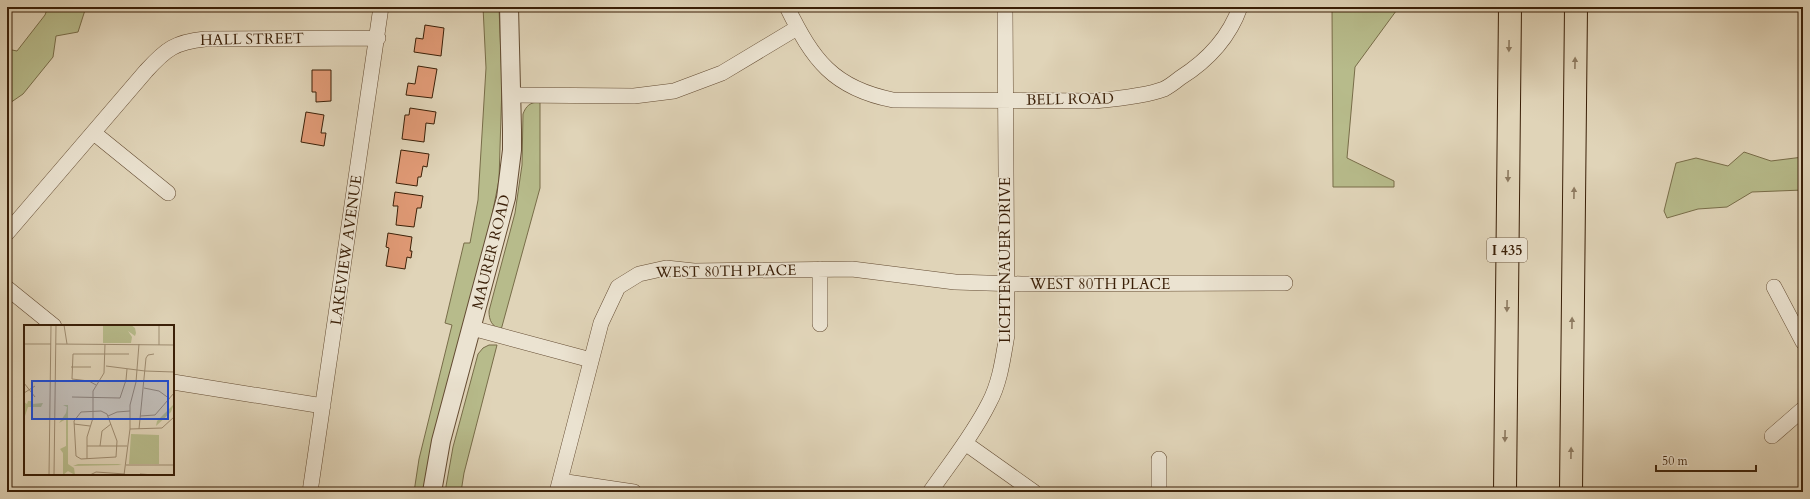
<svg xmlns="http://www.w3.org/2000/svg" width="1810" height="499" viewBox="0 0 1810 499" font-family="Cardo,serif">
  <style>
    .green { fill: #b7bb8b; stroke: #786d49 }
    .building { fill: #e29b77; stroke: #3a1f07 }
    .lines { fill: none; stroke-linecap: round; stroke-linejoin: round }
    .minor-casing { stroke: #644c33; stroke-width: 16 }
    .tertiary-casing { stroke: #644c33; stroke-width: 20 }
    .motorway-casing { stroke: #3a1f07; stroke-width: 24 }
    .minor { stroke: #ebe3d1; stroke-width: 15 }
    .tertiary { stroke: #ebe3d1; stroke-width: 18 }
    .motorway { stroke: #e0d4b8; stroke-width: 22 }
    .oneway { fill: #8d7a60 }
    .labels { text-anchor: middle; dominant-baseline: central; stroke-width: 3; stroke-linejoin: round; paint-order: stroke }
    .shield { fill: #ebe3d1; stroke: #6f5a44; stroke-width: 1 }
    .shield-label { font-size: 14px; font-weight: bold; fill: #3a1f07 }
    .street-label { font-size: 15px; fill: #3a1f07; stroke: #ebe3d1 }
    .inset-road { fill: none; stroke: #9e8c71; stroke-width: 1 }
    .view { fill: #1d4ed8; fill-opacity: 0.15; stroke: #1d4ed8; stroke-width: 2 }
    .inset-edge { fill: none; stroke: #3a1f07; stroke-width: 2 }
  </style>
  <rect width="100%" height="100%" fill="#e0d4b8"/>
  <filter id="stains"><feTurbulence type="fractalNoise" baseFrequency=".005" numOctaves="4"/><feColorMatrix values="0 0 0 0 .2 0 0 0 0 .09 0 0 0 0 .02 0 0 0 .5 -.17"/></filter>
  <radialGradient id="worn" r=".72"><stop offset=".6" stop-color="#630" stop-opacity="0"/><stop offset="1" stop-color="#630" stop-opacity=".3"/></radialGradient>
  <!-- green -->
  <path class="green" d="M48 7H86L78 32 56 36 53 57 23 94 7 105V49L17 51 45 15Z
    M483 7H499L502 84 499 180 488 235 423 492H414L419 459 452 325 445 323 464 243H470L478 200 486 68Z
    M1332 7H1399L1355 67 1347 158 1394 181V187H1333Z
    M540 102V188L501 330C492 326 489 321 489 311L515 213 522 165 523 114C526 106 530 102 540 102Z
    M1744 152 1771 161 1803 157V190L1752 192 1727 207 1698 209 1667 218 1664 211 1676 163 1696 158 1728 166Z
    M489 345H497L464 473 461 492H445L453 447 478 354 483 348Z"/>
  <!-- building -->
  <path class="building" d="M420 7H433V11H420Z
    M425 25 444 28 441 56 414 52 416 38 423 39Z
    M418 66 437 69 432 98 406 95 408 83 415 84Z
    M312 70H331V101L316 102V92H312Z
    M410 108 436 112 434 124 426 123 424 142 402 139 405 115H409Z
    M306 112 324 115 321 133H326L324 146 301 142Z
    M401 150 429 154 427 167 423 166 421 177H418L417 186 396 183Z
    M395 192 423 196 421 208H417L414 227 396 225 398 206H393Z
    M388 233 412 237 410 251H412L411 258 407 257 405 269 386 266 389 248 386 247Z"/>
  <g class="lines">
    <!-- minor casing -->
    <g class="minor-casing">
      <path id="minor" d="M787 7C813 60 833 88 893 100L1095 101C1115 99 1146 96 1164 89 1170 86 1175 82 1180 78 1207 61 1229 38 1240 7
        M511 95 634 96 674 91 722 73 797 28
        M94 133 168 193
        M7 233 146 71C166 49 175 42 205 39L378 38
        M820 269V324
        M1774 287 1803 342
        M7 288 54 326
        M472 328 591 360
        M173 382 323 406
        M1772 436 1803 409
        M965 443 1034 492
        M1159 459V492
        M560 481 634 492
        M310 492 381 7
        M557 492 601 323 618 287 639 274 666 268 694 271 852 269 955 282 1021 284 1285 283
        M930 492C950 463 973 435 989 403 1000 383 1003 358 1007 335L1005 7"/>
    </g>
    <!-- tertiary casing -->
    <g class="tertiary-casing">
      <path id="tertiary" d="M432 492 441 441 506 198 512 150V130L509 7"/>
    </g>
    <!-- motorway casing -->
    <g class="motorway-casing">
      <path id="motorway" d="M1505 492 1510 7
        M1571 492 1576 7"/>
    </g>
    <!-- minor -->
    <use href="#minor" class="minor"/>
    <!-- tertiary -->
    <use href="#tertiary" class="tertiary"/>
    <!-- motorway -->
    <use href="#motorway" class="motorway"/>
  </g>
  <!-- one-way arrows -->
  <defs><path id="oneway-solid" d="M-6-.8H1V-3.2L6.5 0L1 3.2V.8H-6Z"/></defs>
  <g class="oneway">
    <use href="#oneway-solid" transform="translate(1509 46) rotate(91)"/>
    <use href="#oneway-solid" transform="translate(1575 63) rotate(-89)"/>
    <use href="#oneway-solid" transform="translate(1508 176) rotate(91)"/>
    <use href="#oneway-solid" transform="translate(1574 193) rotate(-89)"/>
    <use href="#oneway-solid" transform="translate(1507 306) rotate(91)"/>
    <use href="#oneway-solid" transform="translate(1572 323) rotate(-89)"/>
    <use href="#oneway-solid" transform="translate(1505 436) rotate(91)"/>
    <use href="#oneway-solid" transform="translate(1571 453) rotate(-89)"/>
  </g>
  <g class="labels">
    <!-- shield labels -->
    <rect class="shield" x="1487" y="238" width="40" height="24" rx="3"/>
    <g class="shield-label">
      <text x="1507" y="250">I 435</text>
    </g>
    <!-- street labels -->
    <g class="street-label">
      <text transform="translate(252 39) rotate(-1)">HALL STREET</text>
      <text transform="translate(1070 99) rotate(-1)">BELL ROAD</text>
      <text transform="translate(346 250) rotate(-82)">LAKEVIEW AVENUE</text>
      <text transform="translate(491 252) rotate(-76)">MAURER ROAD</text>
      <text transform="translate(1005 260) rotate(-90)">LICHTENAUER DRIVE</text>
      <text transform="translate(726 271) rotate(-1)">WEST 80TH PLACE</text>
      <text x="1100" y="284">WEST 80TH PLACE</text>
    </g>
  </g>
  <!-- overview -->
  <g transform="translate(24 325)">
    <rect width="150" height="150" fill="#e0d4b8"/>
    <path d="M79 0H107L111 3 112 8 111 11 104 6 108 12 107 18H79ZM4 76H7L8 79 19 78 17 82H4L0 94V77L3 79ZM150 79 147 87 132 101 133 96ZM39 80H44V139L50 143 51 150 44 146 39 150V128L36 124 42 121V94L35 98 42 88 43 82ZM107 109 135 110V139H105ZM54 139H94L98 140 49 141Z" fill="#b7bb8b"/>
    <path class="inset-road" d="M40 0 43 19M135 0V20M0 19H27M32 19 150 20M82 41 121 46 150 47M47 42H67M0 58 11 72M72 60 65 56 48 54 49 29H105M120 63 135 66 146 74M0 68 11 61M48 72 96 73 102 55 103 44M57 87 77 86 83 89 93 116 92 132 57 134 52 131 50 96ZM84 91 93 87 106 86M116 91 131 90 150 68M50 99 66 101M106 104 138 103 150 92M115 104 122 33 124 30 130 29M63 121H103M76 121 78 106 87 99M63 134V112L69 93V66L80 48 81 19M102 140H150M116 149 131 150M25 150 27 0M30 150 32 0M66 150 72 147 101 149M100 150 106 104V80L112 57 115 19"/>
    <path class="view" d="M8 56H144V94H8Z"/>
    <rect width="150" height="150" class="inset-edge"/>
  </g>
  <!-- margin -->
  <rect width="1810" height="499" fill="none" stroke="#e0d4b8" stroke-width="24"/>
  <rect x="8" y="8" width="1794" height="483" fill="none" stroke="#3a1f07" stroke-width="2"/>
  <rect x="12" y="12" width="1786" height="475" fill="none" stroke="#3a1f07"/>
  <!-- scale -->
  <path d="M1656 465v6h100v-6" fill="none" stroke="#3a1f07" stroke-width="2"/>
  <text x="1662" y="465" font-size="12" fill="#3a1f07" stroke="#ebe3d1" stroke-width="3" paint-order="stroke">50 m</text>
  <rect width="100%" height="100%" filter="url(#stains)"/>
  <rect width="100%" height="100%" fill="url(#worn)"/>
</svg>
